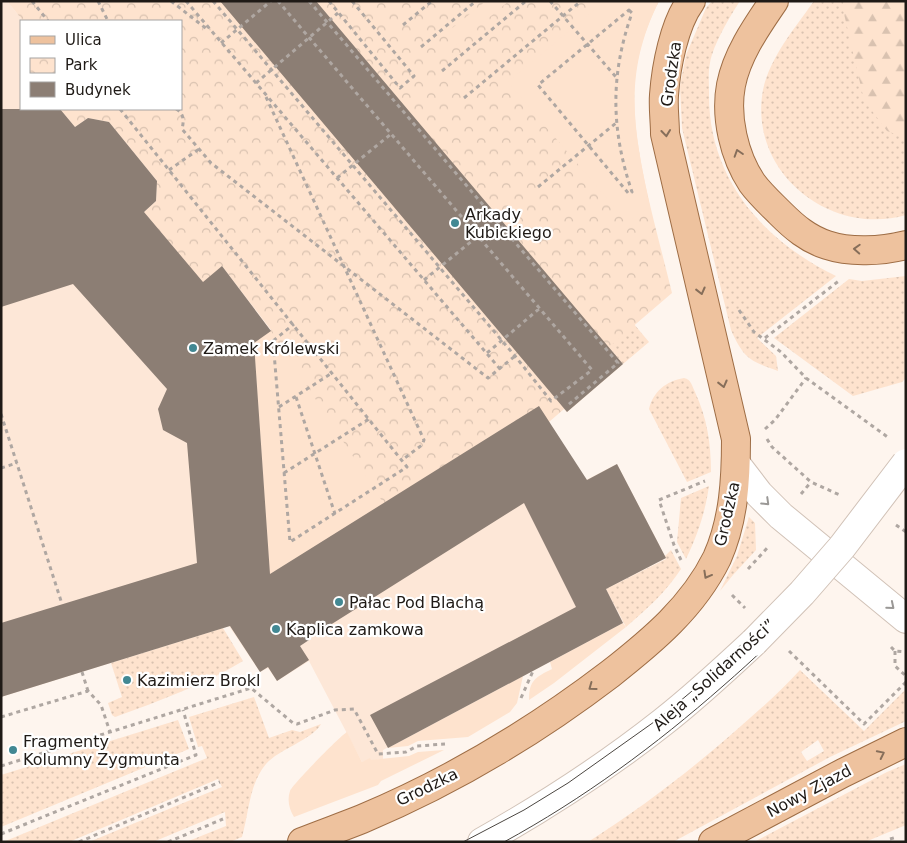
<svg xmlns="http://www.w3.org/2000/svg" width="907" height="843" viewBox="0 0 907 843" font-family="'DejaVu Sans',sans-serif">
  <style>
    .built { fill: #fde7d7 }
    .grass { fill: url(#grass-dots); fill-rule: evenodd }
    .forest { fill: url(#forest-firs) }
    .park { fill: url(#park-crowns) }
    .garden { fill: #fee3ce }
    .building { fill: #8c7e74 }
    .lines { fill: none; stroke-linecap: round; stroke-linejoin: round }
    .minor-casing { stroke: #d1c2b7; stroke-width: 30 }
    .major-casing { stroke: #9e6d45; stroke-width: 30 }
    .path { stroke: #afa7a2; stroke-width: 3; stroke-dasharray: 4 4; stroke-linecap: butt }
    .minor { stroke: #fff; stroke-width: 28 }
    .major { stroke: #eec29e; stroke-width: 28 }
    .tram { stroke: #4b4641; stroke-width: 1 }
    .minor-bridge-casing { stroke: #d1c2b7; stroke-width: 30; stroke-linecap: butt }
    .minor-bridge { stroke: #fff; stroke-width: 28 }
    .oneway { stroke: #866e5a }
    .oneway2 { stroke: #9a9896 }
    .poi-dot { fill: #428893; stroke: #fff; stroke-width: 2 }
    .labels { text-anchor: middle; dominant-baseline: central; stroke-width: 4.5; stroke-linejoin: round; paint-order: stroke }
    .street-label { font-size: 16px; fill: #1f1a16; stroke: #fff }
    .poi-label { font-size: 16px; fill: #1f1a16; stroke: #fff; text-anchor: start }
  </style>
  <defs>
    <pattern id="grass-dots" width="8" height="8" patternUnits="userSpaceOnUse" patternTransform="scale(1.25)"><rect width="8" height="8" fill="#fee3ce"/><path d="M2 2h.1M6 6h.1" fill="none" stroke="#d9c2b0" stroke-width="1.8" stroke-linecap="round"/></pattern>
    <pattern id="forest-firs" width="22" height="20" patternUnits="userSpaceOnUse" patternTransform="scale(1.25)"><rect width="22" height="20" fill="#fee3ce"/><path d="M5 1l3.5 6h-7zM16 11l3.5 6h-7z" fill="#d9c2b0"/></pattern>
    <pattern id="park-crowns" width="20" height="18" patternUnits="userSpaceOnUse" patternTransform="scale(1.25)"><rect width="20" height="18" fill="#fee3ce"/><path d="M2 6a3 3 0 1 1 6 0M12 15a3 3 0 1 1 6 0" fill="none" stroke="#d9c2b0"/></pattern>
  </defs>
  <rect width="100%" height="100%" fill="#fef5ee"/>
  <!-- built -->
  <path class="built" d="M1 1H7L23 21H21V57L20 58 21 60V109H60L75 127 88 118 109 122 157 181 156 201 144 211 222 266 271 331 384 504 561 493 617 464 666 558 606 589 623 623 383 750V759L362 762 309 661 277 681 268 668 260 672 229 626 1 697Z"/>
  <!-- grass -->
  <path class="grass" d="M712 1H740C730 16 713 45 710 63 708 72 709 83 709 93 708 178 762 240 836 276L757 338 776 356 778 371C750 361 744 359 731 330L682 128 680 86 686 55 706 8Z
    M814 1H906V215C829 237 748 171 763 90 770 57 795 28 814 1Z
    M906 276V378L902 382 853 396 774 338 849 279 862 281Z
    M618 305 649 342 623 364 592 327Z
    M684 378C691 379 692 386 695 392 707 418 711 443 711 472L687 482 649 409C653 392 666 381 684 378Z
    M709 486C705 513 698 534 686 559L677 542 681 498Z
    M749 517 755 523 756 550 733 575 720 591 737 556Z
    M671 550 681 569C666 592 647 609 626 627L606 589 666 559 665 556Z
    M223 628 243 661C203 685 159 701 115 717L112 715 108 703 122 697 111 663Z
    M800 670 864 731 906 689V721L830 757 673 842H588C640 809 687 773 733 733 756 713 779 693 800 670ZM818 740 824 751 807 761 801 752Z
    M254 697 269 738 292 730 300 732 321 724C312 740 279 749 266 764 249 784 249 813 242 837L230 842H186L226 826 225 812 153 842H89L222 787 218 779 69 842H3L207 758 202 746 198 747 189 717Z
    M178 720 189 749 1 827V775Z
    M906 764V825L865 842H754L887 772Z"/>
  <!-- forest -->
  <path class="forest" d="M844 1H906V138L887 131 864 100 842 5Z"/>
  <!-- park -->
  <path class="park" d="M7 1H659C626 66 631 114 645 183 653 220 663 256 672 293L609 347 623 364 567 412 564 409 549 422 384 504 254 343 271 330 222 266 203 283 144 212 156 201 157 181 109 122 88 118 75 127 60 109H181V21H23Z"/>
  <!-- garden -->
  <path class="garden" d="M486 1H509L456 45 446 33Z
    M605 1H659C622 76 634 130 650 207L627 222 508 82Z
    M271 331 384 504 270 574 254 343Z
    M623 623 626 627 554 683 529 700C529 680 536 677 552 669L550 662Z
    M523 676 517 703 510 712 468 737 418 741 408 746 388 748Z
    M347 732 362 762 370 758 371 760 409 756 418 752 444 750 381 781 378 785 294 817C289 809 287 800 290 791 293 784 340 736 347 732Z"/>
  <!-- building -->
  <path class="building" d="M220 1H316L623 364 567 412Z
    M1 109H60L75 127 88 118 109 122 157 181 156 201 144 212 203 282 222 266 271 331 254 343 270 574 539 406 587 480 617 464 666 558 606 589 623 623 388 748 370 715 576 607 524 503 308 639 309 640 300 646 309 660 277 681 268 667 260 672 230 626 1 697V623L197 563 187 443 163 430 158 409 167 389 73 284 1 307Z"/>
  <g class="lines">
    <!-- minor casing -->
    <g class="minor-casing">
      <path id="minor" d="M736 464 759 494 781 516 906 619
        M482 842C546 806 606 767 663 722 695 697 724 670 754 642"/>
    </g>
    <!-- major casing -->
    <g class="major-casing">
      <path id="major" d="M774 1C757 26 737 54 731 85 725 117 734 156 752 183 760 194 771 204 780 213 794 227 808 239 827 245 851 253 881 251 906 245
        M302 842C322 834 342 827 362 819 450 782 534 732 610 674 652 641 693 607 717 558 734 520 736 479 736 439L665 134C665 121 663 108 664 95 666 67 674 24 691 1
        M713 842 843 773 906 742"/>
    </g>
    <!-- path -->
    <path class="path" d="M32 1 48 21
      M98 1 108 21
      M171 1 208 30
      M186 1 500 369
      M213 1 515 356 551 401 592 370 278 1
      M309 1 618 363 568 405
      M329 1 400 88 414 76 352 1
      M550 1 616 77
      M629 10 632 13C610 75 611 130 632 192L629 194 538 85Z
      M403 25 432 1
      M221 43 271 1
      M421 47 476 1
      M442 71 526 1
      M256 83 338 13
      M266 97 424 440 422 445 402 460
      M464 98 581 1
      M120 109 407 467 290 542 273 341 294 324
      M176 109C184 113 184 121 182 129L211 163 488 378 515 356
      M169 170 199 149
      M337 178 391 134
      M538 187 616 123
      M424 280 478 236
      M739 310 754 332 781 352 806 378 889 438
      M765 338 840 280
      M487 353 540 308
      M296 397 335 514
      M279 407 332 373
      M1 414 62 604
      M765 429 775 420 806 378
      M767 439 772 447 811 482 842 496
      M1 468 17 463
      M284 473 369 419
      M801 494 811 482
      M896 525 906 532
      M681 560 674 545 659 500 705 481
      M748 569 769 546
      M732 595 745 608
      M891 647 895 651 906 652
      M789 651 864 724 906 682
      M895 651V666L906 676
      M82 672 88 691
      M521 698 533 671
      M1 717 88 691 101 705 110 732
      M1 766 251 688 293 723 297 724 335 710 354 709 378 754 406 752 417 746 445 744
      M1 834 196 755 183 710
      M890 839 897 837
      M79 842 220 782
      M168 842 223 819"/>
    <!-- minor -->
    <use href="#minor" class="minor"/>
    <!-- major -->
    <use href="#major" class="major"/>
    <!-- tram -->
    <path class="tram" d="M463 842 524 810 568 783 661 717 704 681 749 637 797 587 837 543 906 449
      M504 842C583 799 656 745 723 686 754 659 783 632 810 601 844 562 875 520 906 478"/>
    <!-- minor-bridge casing -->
    <g class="minor-bridge-casing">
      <path id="minor-bridge" d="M754 642 802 593 842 547 906 463"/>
    </g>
    <!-- minor-bridge -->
    <use href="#minor-bridge" class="minor-bridge"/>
  </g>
  <!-- one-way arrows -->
  <defs><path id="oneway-chevron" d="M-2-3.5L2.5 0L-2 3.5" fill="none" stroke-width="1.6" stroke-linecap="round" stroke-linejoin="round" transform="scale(1.25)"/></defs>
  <g class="oneway">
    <use href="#oneway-chevron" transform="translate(666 133) rotate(84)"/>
    <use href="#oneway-chevron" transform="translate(738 153) rotate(-108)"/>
    <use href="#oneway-chevron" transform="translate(857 249) rotate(-177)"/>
    <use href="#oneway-chevron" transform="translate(701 291) rotate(76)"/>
    <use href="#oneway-chevron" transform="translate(723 384) rotate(76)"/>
    <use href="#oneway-chevron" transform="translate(707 575) rotate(119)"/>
    <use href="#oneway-chevron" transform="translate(592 687) rotate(144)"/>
    <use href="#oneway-chevron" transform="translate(881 754) rotate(-26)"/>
  </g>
  <g class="oneway2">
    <use href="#oneway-chevron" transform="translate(766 502) rotate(44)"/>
    <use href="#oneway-chevron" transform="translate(891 606) rotate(40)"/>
  </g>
  <!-- markers -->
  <g class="poi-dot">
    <circle cx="455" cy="223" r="5"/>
    <circle cx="193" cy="348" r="5"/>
    <circle cx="339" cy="602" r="5"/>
    <circle cx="276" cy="629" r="5"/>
    <circle cx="127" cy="680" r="5"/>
    <circle cx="13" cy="750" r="5"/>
  </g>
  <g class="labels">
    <!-- street labels -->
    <g class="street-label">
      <text transform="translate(671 74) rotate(-82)">Grodzka</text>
      <text transform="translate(727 514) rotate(-77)">Grodzka</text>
      <text transform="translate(714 675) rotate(-42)">Aleja „Solidarności”</text>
      <text transform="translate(427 787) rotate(-26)">Grodzka</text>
      <text transform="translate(809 791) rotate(-28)">Nowy Zjazd</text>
    </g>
    <!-- poi labels -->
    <g class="poi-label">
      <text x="465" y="214">Arkady<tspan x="465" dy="18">Kubickiego</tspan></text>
      <text x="203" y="348">Zamek Królewski</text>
      <text x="349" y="602">Pałac Pod Blachą</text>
      <text x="286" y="629">Kaplica zamkowa</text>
      <text x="137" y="680">Kazimierz Brokl</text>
      <text x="23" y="741">Fragmenty<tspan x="23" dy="18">Kolumny Zygmunta</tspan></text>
    </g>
  </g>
  <!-- border -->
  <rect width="907" height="843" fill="none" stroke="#1f1a16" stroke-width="5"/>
  <!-- legend -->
  <rect x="20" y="20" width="162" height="90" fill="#ffffff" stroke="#a5a3a2"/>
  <rect x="30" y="36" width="25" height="8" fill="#eec29e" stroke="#a5a3a2"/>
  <text x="65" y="45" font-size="15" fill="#1f1a16">Ulica</text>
  <rect x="30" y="58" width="25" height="15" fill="url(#park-crowns)" stroke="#a5a3a2"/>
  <text x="65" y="70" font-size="15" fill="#1f1a16">Park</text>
  <rect x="30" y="82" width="25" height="15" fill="#8c7e74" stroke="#a5a3a2"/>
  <text x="65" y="95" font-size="15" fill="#1f1a16">Budynek</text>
</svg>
